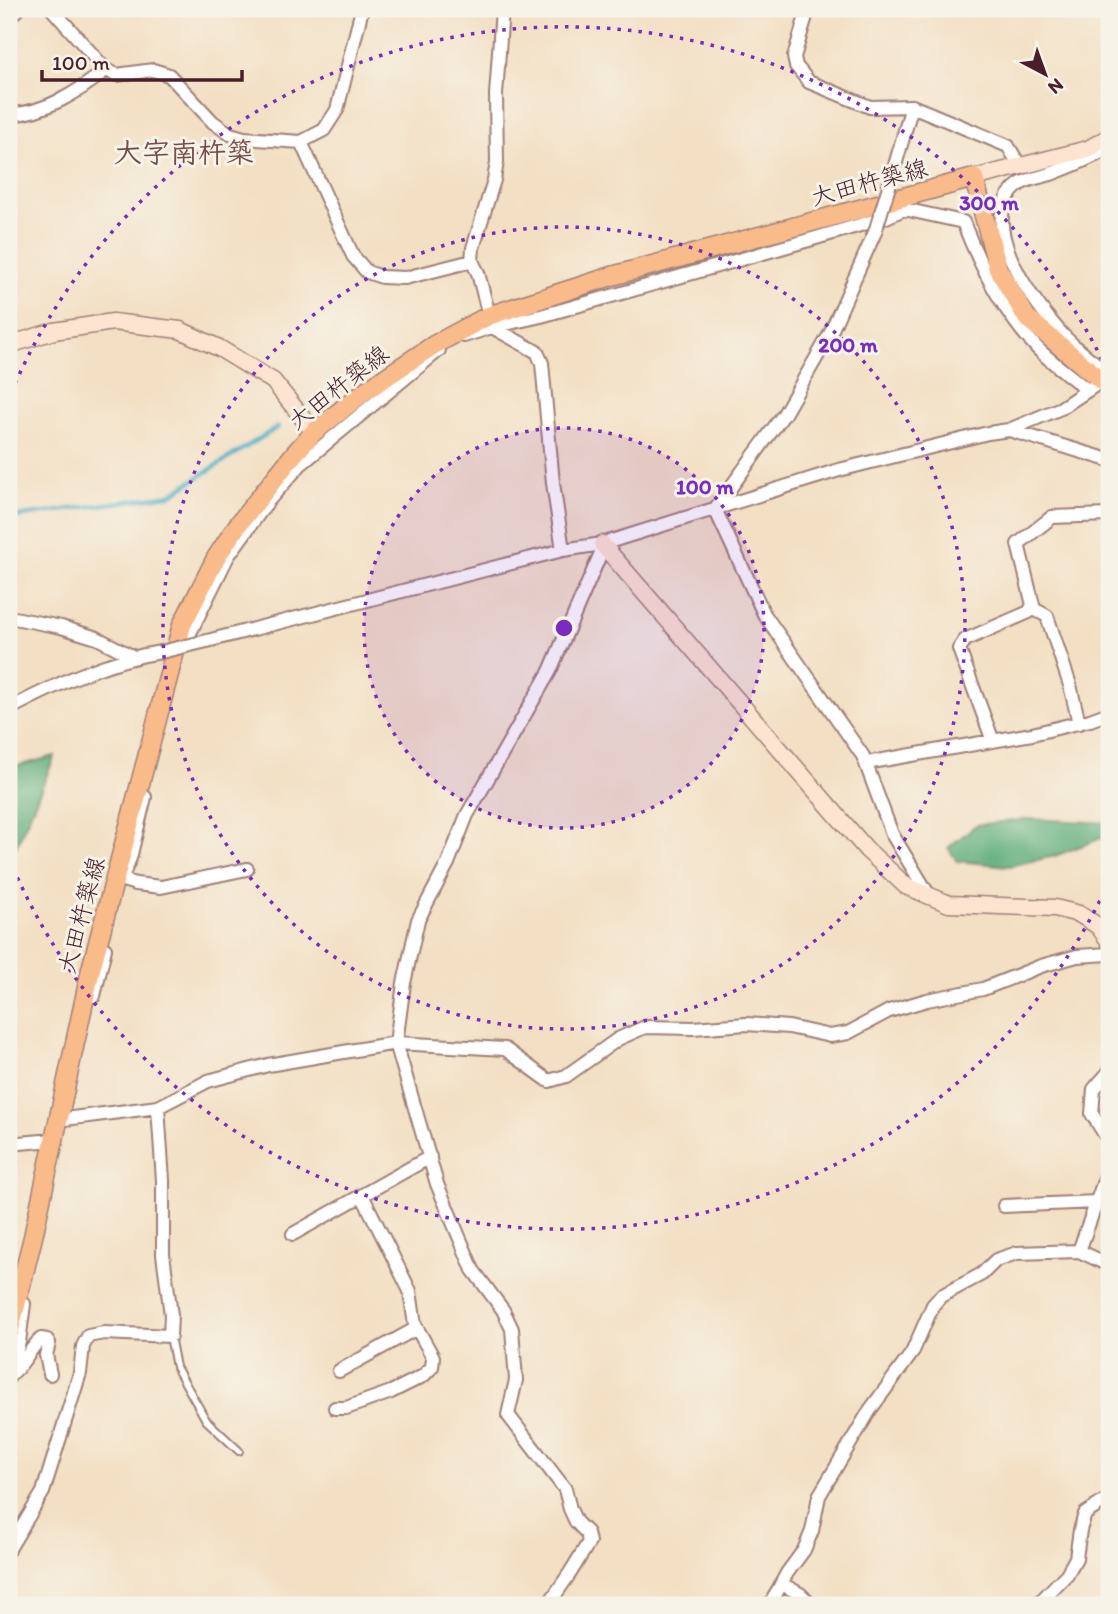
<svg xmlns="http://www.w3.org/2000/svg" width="1118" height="1614" viewBox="0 0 1118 1614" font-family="Itim,'Klee One',sans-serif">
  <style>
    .forest { fill: #5cac78; stroke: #536652; stroke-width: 2 }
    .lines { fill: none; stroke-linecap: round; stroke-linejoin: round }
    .stream { stroke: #43aac3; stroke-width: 4.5 }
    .lane-casing { stroke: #9e7f77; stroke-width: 10 }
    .street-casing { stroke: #9e7f77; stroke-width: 16 }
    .secondary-casing { stroke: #9e7f77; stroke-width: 19 }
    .primary-casing { stroke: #9e7f77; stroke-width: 21 }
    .lane { stroke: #fff; stroke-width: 6 }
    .street { stroke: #fff; stroke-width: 12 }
    .secondary { stroke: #fde4d1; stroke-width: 16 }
    .primary { stroke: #fabb8b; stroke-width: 18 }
    .street-bridge-casing { stroke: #9e7f77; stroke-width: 16; stroke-linecap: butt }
    .street-bridge { stroke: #fff; stroke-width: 12 }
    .ring { fill: none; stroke: #7b2cbf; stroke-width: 3.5; stroke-dasharray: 3.5 7 }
    .labels { text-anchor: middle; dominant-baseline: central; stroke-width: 6; stroke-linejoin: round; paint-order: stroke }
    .street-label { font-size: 24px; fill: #4a1f2b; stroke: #f7f3e8 }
    .quarter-label { font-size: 28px; font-weight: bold; fill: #794c4a; stroke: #f7f3e8 }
    .centre { fill: #7b2cbf; stroke: #f7f3e8; stroke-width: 3.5 }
    .ring-label { font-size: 21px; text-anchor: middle; font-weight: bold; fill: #7b2cbf; stroke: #f7f3e8; stroke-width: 6; stroke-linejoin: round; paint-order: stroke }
  </style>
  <rect width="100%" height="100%" fill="#f7f3e8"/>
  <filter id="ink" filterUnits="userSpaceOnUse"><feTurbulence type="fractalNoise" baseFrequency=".0143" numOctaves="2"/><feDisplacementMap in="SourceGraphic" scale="14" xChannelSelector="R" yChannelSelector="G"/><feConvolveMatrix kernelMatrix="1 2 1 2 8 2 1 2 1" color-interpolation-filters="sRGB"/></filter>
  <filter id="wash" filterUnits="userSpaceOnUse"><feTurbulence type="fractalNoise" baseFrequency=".00686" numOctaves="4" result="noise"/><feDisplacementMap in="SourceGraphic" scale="28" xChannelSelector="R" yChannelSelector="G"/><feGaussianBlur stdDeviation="1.57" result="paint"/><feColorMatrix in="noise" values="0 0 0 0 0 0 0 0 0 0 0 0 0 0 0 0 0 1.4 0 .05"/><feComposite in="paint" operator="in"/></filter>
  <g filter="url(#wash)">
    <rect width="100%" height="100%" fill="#f3dfc3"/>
    <!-- forest -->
    <path class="forest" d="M55 756 12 856 9 858V768Z
      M1028 819 1109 823V835L1055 856 1009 866 957 861 948 848 976 825Z"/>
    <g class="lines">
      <!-- stream -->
      <path class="stream" d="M9 518 170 495 278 427"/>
    </g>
  </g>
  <g filter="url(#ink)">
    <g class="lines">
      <!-- lane casing -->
      <g class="lane-casing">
        <path id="lane" d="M170 1336 176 1367 206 1420 239 1451"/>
      </g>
      <!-- street casing -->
      <g class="street-casing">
        <path id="street" d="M52 9 106 70 117 75 153 70 169 75 213 122 230 134 244 138 301 142 324 130 337 110 362 9
          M502 9 496 95 497 162 494 180 473 248 472 261 478 273 492 327 537 352 542 363 553 483 563 550
          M808 9 794 57 796 66 809 82 870 107 912 106 1008 146 1020 166
          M9 115C47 112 77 93 106 70
          M301 142 353 256 367 272 382 277 405 278 472 261
          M1109 148C1091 158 1070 167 1051 174 1041 177 1028 179 1020 184 971 219 1033 301 1060 332 1074 348 1093 361 1109 374
          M890 183 912 106
          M464 336 492 327 541 316 816 238 884 218 904 209 963 222C980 266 1004 313 1037 348 1052 363 1071 376 1087 390
          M1009 430 1109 460
          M715 509 764 614 863 756 892 834 930 897
          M715 509 784 414 830 334 875 232
          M1032 608 1047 616 1070 685 1079 723
          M9 617 61 627 97 638 132 656
          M207 641 563 550 602 544 839 470 988 433 1009 430 1061 408 1094 386
          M183 647 228 556 268 501 301 464 439 350
          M9 709C57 684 107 660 161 652
          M993 741 959 649 965 640 1029 612 1033 605 1018 544 1052 517 1109 515
          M866 763 1032 734 1090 720 1109 713
          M122 877 130 858 145 797
          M116 878 136 884 161 887 247 869
          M94 996 105 949
          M1109 1072 1094 1089 1092 1114 1109 1141
          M58 1123 65 1119 158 1107 208 1081 268 1065 396 1043 505 1049 549 1081 566 1076 618 1039 645 1027 693 1028 746 1024 789 1027 830 1036 848 1033 889 1011 927 1000 983 989 1041 966 1077 956 1109 954
          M9 1144 53 1140
          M1004 1206 1097 1202
          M293 1234 430 1157
          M1079 1251 1109 1167
          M339 1371 417 1328
          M12 1373C22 1367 29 1349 41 1339L47 1340 49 1343 46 1355 50 1374
          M9 1377 19 1342 24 1304
          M335 1408H346L391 1392 423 1376 432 1367 433 1357 415 1325 410 1291 362 1195
          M9 1549 43 1492 80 1373 83 1346 88 1336 104 1333 170 1336 171 1315 163 1254V1181L158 1107
          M782 1584 800 1594 812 1605
          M548 1605 570 1573 589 1542 587 1533 576 1522 570 1509 565 1489 508 1415 516 1380 512 1329 503 1310 473 1270 437 1184 396 1043 404 983 418 920 448 863 467 815 550 671 603 548
          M770 1605 787 1573 804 1550 812 1531 819 1496 870 1410 912 1353 933 1305 941 1296 982 1274 996 1260 1017 1253 1079 1251 1109 1265
          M1037 1605 1067 1574 1076 1558 1080 1530 1085 1514 1109 1498"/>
      </g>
      <!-- secondary casing -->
      <g class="secondary-casing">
        <path id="secondary" d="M9 14 16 9
          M974 178 1088 149 1109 137
          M9 345 54 331 113 322 180 330 219 348 273 381 314 432
          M602 544 867 850 906 886 949 904 1055 908 1079 914 1098 926 1109 941"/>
      </g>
      <!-- primary casing -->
      <g class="primary-casing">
        <path id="primary" d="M9 1333 33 1237 91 969 182 625 216 558 237 526 295 453 314 432 365 391 434 345 488 316 612 276 974 178 998 269 1027 318 1109 387"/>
      </g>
      <!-- lane -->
      <use href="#lane" class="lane"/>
      <!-- street -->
      <use href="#street" class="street"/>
      <!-- secondary -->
      <use href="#secondary" class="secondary"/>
      <!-- primary -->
      <use href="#primary" class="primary"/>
      <!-- street-bridge casing -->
      <g class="street-bridge-casing">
        <path id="street-bridge" d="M875 232 890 183
          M161 652 207 641"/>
      </g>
      <!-- street-bridge -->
      <use href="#street-bridge" class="street-bridge"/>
    </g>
  </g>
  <!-- distance rings -->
  <circle cx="564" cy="628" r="200" fill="#7b2cbf" fill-opacity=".12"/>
  <g class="ring">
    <circle cx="564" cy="628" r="200"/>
    <circle cx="564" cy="628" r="401"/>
    <path d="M1109 882A601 601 0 0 1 11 863M11 393A601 601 0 0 1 1109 374"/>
  </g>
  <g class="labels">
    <!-- street labels -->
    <g class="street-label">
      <text transform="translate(869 182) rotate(-15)">大田杵築線</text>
      <text transform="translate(338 387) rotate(-38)">大田杵築線</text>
      <text transform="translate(81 915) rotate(-75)">大田杵築線</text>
    </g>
    <!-- quarter labels -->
    <g class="quarter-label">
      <text x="184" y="152">大字南杵築</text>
    </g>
  </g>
  <circle cx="564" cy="628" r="10" class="centre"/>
  <g class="ring-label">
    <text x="989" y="210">300 m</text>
    <text x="848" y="352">200 m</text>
    <text x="705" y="494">100 m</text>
  </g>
  <!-- margin -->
  <rect width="1118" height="1614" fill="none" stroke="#f7f3e8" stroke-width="35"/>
  <!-- north arrow -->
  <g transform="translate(1045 74) rotate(139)" stroke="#f7f3e8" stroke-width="5" paint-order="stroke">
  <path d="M0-5L12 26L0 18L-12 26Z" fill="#4a1f2b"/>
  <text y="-10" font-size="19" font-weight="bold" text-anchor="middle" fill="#4a1f2b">N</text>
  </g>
  <!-- scale -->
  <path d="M42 70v10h200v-10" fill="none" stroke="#4a1f2b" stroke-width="3.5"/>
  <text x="52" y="70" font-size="21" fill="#4a1f2b" stroke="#f7f3e8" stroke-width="5" paint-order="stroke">100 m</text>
</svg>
